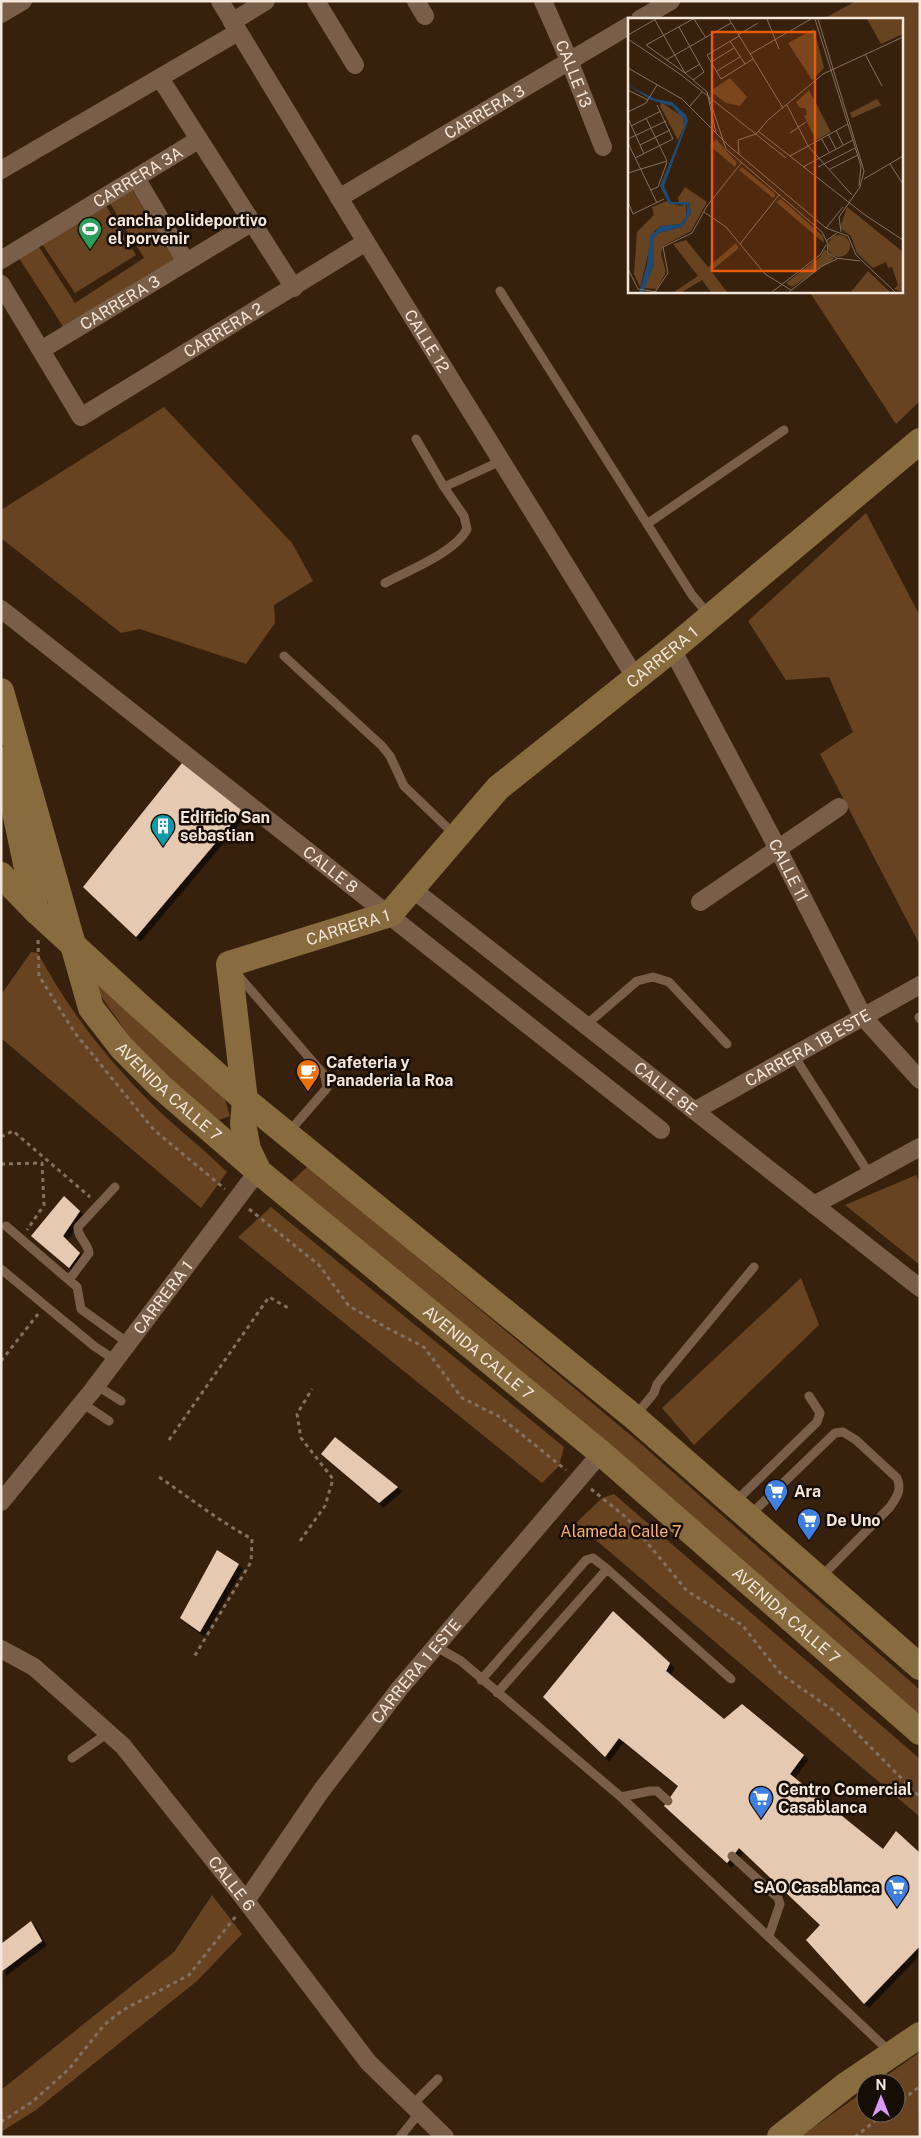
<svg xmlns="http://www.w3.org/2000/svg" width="921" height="2138" viewBox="0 0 921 2138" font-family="'Public Sans',sans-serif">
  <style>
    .green { fill: #684321 }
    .building { fill: #e6c9b1; filter: url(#shadow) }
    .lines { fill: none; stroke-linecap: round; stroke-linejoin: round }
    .path { stroke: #83705f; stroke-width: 3; stroke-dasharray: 4 4; stroke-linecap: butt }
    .lane { stroke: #795f4a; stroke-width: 9 }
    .street { stroke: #795f4a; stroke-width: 18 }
    .secondary { stroke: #886b3e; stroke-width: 26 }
    .labels { text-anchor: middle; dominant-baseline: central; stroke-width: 5; stroke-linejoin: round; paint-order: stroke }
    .street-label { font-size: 16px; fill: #f5e6da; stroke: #170d05 }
    .poi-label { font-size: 16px; font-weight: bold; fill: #f5e6da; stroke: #170d05; text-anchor: start }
    .park-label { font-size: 16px; fill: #fab274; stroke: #170d05 }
    .inset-road { fill: none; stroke: #83705f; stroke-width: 1 }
    .view { fill: #e8590c; fill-opacity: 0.15; stroke: #e8590c; stroke-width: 2.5 }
    .inset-edge { fill: none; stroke: #f5e6da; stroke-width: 2.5 }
  </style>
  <defs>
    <filter id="shadow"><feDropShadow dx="4.5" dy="4.5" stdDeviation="0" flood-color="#0009"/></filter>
  </defs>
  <rect width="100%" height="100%" fill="#37210d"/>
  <!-- green -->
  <path class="green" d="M856 1H920V401L896 424 809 291H902V19H823Z
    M131 188 174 259 64 328 19 258 39 247 75 303 144 258 109 202Z
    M105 204 136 255 75 293 42 244Z
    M164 407 292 543 313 581 274 605 275 623 246 664 140 629 121 633 1 538V510Z
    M866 513 920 616V945L820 754 853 732 829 677 786 680 748 621Z
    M31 952 38 953C68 1010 107 1059 153 1105 176 1128 203 1148 227 1172L201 1208 1 1038V995Z
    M81 968 224 1096 230 1116 219 1120 144 1057Z
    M308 1166 640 1443 920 1690V1715L291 1182Z
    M916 1175 920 1183V1265L845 1205Z
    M271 1207 564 1447 559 1466 542 1483 238 1237Z
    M801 1278 819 1325 694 1445 662 1408Z
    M614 1494 920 1759V1817L576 1523 602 1498Z
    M212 1895 242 1934 197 1981 36 2110 1 2132V2090L174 1952Z
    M920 2052 918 2137H800L866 2090V2113H896V2083H876Z"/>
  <!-- building -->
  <path class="building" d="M182 763 245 808 136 937 83 887Z
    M64 1196 80 1211 63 1236 80 1253 69 1268 31 1236Z
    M335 1437 398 1487 379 1503 321 1454Z
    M217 1550 239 1564 200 1632 180 1618Z
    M613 1611 670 1663 666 1671 724 1719 742 1704 804 1755 790 1774 883 1849 896 1831 920 1853V1946L864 2004 806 1940 820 1925 739 1848 727 1863 664 1806 678 1786 619 1738 605 1757 543 1697Z
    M31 1921 42 1941 1 1972V1944Z"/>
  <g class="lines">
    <!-- path -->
    <path class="path" d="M38 940 39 976 75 1033 154 1130 225 1189
      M1 1137 13 1131 90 1197
      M1 1164 42 1163 44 1205 27 1230
      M249 1209 319 1265 349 1306 389 1329 424 1347 462 1398 500 1417 566 1470
      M1 1361 38 1314
      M169 1440 269 1297 290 1309
      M159 1477C190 1498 219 1521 252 1539L251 1562 194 1657
      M591 1489 627 1518 687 1591 742 1625 781 1674 837 1713 920 1797
      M300 1541 325 1506 333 1479 301 1438 297 1414 312 1389
      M896 2105 920 2086
      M1 2122 32 2102 69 2069 104 2025 123 2010 189 1975 236 1916
      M855 2137 885 2113"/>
    <!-- lane -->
    <path class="lane" d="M500 291 692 595 708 614
      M444 487 501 461
      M647 524 784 430
      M385 583C407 571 456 552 467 529L464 516 444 487 416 439
      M284 656 382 746 390 756 404 786 455 835
      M237 974 325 1076 327 1088 288 1133
      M919 1017 920 1019
      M586 1025 637 981 653 977 669 982 727 1044
      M794 1056 870 1175
      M6 1226 77 1287 81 1309 128 1343
      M1 1269 94 1346 115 1360
      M69 1280 89 1253C88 1243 77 1237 78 1227L115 1187
      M96 1385 121 1401
      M82 1403 109 1421
      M636 1415 654 1393 657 1384 754 1267
      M735 1502 817 1422 820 1413 809 1396
      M750 1515 835 1433 843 1432 856 1440 897 1478C902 1490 897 1497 890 1507L820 1578
      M607 1569 731 1679
      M435 1646 461 1661 621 1797 890 2052
      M481 1680 586 1560 593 1558 607 1569 497 1693
      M72 1758 108 1733
      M621 1797 650 1791H657L668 1801
      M732 1856 778 1898 780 1904 769 1936
      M412 2105 438 2079
      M400 2137 420 2112"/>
    <!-- street -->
    <g class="street">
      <path id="s1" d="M220 1 366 242 635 677"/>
      <path d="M316 1 355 65"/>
      <path d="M416 1 425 16"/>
      <path id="s2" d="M543 1 569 60 603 147"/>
      <path d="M1 14 23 1"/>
      <path d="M640 19 671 1"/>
      <path d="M232 22 266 1"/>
      <path d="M160 78 294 288"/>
      <path d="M1 170 238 32"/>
      <path d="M136 178 186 262"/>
      <path id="s3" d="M339 198 630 25"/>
      <path id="s4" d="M1 260 198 140"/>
      <path id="s5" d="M1 284 81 417 366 242"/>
      <path id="s6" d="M41 350 251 223"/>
      <path id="s7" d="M1 609 661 1130"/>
      <path id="s8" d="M672 649 778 849 864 1018 920 1080"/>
      <path id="s9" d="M411 888 920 1288"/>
      <path d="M700 902 839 807"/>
      <path id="s10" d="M696 1110 920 985"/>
      <path d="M814 1205 920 1147"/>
      <path id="s11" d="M1 1502 92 1391 258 1171"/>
      <path id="s12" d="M1 1649 34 1667 123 1746 246 1901 368 2062 445 2137"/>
      <path id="s13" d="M246 1901 321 1791 400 1688 601 1453"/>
    </g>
    <!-- secondary -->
    <g class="secondary">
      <path id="s14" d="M1 691 91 1008 122 1048 161 1087 258 1171 601 1453 920 1732"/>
      <path d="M4 760 36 911"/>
      <path d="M1 875 36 911 143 1009 245 1100 634 1417 920 1667"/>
      <path id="s15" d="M257 1168 248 1149 243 1124 245 1100 229 964 390 914 498 788 672 649 920 441"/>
      <path d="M780 2137 846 2085 920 2035"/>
    </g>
  </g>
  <!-- icons -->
  <defs>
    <g id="stadium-pin" transform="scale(1.25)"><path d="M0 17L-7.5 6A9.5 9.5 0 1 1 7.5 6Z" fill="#2e9e5b" stroke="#170d05"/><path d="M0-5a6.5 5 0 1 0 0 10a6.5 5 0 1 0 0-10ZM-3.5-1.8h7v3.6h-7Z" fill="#fff"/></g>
    <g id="building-pin" transform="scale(1.25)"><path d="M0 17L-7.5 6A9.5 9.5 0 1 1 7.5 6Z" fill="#0f9aa8" stroke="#170d05"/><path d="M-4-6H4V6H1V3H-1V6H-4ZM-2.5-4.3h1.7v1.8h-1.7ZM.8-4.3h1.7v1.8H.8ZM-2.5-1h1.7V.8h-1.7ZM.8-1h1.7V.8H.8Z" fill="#fff"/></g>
    <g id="cafe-pin" transform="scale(1.25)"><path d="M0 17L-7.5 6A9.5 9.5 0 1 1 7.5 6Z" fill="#e8710a" stroke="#170d05"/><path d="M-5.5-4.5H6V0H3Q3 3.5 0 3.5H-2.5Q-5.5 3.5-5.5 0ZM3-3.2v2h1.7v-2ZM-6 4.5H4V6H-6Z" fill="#fff"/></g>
    <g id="supermarket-pin" transform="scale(1.25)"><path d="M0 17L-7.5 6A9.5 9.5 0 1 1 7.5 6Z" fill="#3f7fe0" stroke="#170d05"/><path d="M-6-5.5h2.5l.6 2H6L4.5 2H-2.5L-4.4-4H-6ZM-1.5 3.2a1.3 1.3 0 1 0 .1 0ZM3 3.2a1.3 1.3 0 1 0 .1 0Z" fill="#fff"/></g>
  </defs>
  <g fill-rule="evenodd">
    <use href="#stadium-pin" x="90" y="229"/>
    <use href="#building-pin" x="163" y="826"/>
    <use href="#cafe-pin" x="308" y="1071"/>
    <use href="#supermarket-pin" x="776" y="1491"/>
    <use href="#supermarket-pin" x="809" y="1520"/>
    <use href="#supermarket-pin" x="761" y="1798"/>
    <use href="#supermarket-pin" x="897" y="1887"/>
  </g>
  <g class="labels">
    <!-- street labels -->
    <g class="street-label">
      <text stroke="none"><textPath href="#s2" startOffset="79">CALLE 13</textPath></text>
      <text stroke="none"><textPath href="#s3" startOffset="169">CARRERA 3</textPath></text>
      <text stroke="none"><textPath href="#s4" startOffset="160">CARRERA 3A</textPath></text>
      <text stroke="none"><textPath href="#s6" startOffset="92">CARRERA 3</textPath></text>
      <text stroke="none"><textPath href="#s5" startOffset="322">CARRERA 2</textPath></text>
      <text stroke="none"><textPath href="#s1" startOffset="398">CALLE 12</textPath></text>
      <text stroke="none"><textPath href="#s15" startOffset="752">CARRERA 1</textPath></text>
      <text stroke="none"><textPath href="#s7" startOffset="420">CALLE 8</textPath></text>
      <text stroke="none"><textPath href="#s8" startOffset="250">CALLE 11</textPath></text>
      <text stroke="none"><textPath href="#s15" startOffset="332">CARRERA 1</textPath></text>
      <text stroke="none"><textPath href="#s10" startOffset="128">CARRERA 1B ESTE</textPath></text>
      <text stroke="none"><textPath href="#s9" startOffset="324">CALLE 8E</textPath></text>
      <text stroke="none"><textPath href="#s14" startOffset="444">AVENIDA CALLE 7</textPath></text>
      <text stroke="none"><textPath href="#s11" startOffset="261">CARRERA 1</textPath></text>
      <text stroke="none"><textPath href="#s14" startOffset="849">AVENIDA CALLE 7</textPath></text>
      <text stroke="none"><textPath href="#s14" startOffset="1254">AVENIDA CALLE 7</textPath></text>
      <text stroke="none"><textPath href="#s13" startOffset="286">CARRERA 1 ESTE</textPath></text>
      <text stroke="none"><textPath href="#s12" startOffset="332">CALLE 6</textPath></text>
    </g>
    <!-- poi labels -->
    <g class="poi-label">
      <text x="108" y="220">cancha polideportivo<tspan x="108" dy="18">el porvenir</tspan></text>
      <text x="180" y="817">Edificio San<tspan x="180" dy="18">sebastian</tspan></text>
      <text x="326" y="1062">Cafeteria y<tspan x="326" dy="18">Panaderia la Roa</tspan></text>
      <text x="794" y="1491">Ara</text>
      <text x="826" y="1520">De Uno</text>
      <text x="778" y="1789">Centro Comercial<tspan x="778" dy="18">Casablanca</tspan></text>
      <text x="880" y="1887" text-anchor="end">SAO Casablanca</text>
    </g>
    <!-- park labels -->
    <g class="park-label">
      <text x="621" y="1531">Alameda Calle 7</text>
    </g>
  </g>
  <!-- overview -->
  <g transform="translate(628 18)">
    <rect width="275" height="275" fill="#37210d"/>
    <path d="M239 1H273L275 16 253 26ZM186 11 196 50 184 62 160 25ZM102 60 119 79 112 88 98 85 82 73ZM181 72 203 114 188 122 176 98 179 96 177 90H172L168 84ZM249 81 253 87 224 100 222 95ZM33 84 55 99 56 109 50 122 32 88ZM88 121 109 145 107 149 82 128ZM114 149 147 176V178L145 180 111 152ZM57 169 79 184 63 213 35 228 33 236 38 254 29 271 16 270 26 247V220L30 215 54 209 63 195 61 184 51 185 50 180ZM153 181 195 218 196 225 148 184ZM39 183 52 188 58 186V199L52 206 33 208 26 213 12 269 6 256 9 214 26 197 24 189ZM219 189 275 234V274L266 271 270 267 264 249 260 250 258 244 245 250 229 235 223 218 212 210ZM200 228a11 11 0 1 1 22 0a11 11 0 1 1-22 0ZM58 222 80 249 108 225 111 230 83 253 99 274H83L74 262 54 274H46L70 258 45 226ZM197 231 206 241 164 269 158 265 192 239ZM240 253 262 274H223Z" fill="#684321"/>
    <path d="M0 67 27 81 44 84 58 97 60 103 36 168 43 184H61L63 195 54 209 31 215 26 220V247L15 274H11L19 246 22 218 33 208 52 206 58 198 59 187 41 186 32 168 55 112 56 102 44 88 23 82Z" fill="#1f4a73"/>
    <path class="inset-road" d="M66 1 78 20M101 1 155 90M139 1 151 31M187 1 233 148 231 168M190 1 236 153 232 169 211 199 213 214M27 2 57 55 79 74M51 9 76 54 65 62M0 17 28 1M110 17 130 5M111 18 79 37 93 61 125 41M0 21 52 56 158 140M102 23 117 46M122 36 183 1M237 36 254 68M38 42 103 5M83 44 106 30M0 50 54 81 100 127 198 210 220 218 228 237 267 274M89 53 112 39M57 55 18 27 65 1M57 55 72 46M0 72 20 82M159 87 180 128 224 177M62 88 74 74M0 94 18 85 29 67M0 100 16 136M18 100 39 143M3 108 33 93M208 112 215 127M130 113 237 197 275 222M88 115 79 74 98 131 194 214 199 224M162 115 178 104M200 116 208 131M193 120 201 134M0 121 38 103M0 125 29 185M12 127 42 112M111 136 110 122 128 116 140 102 195 56 275 19M162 138 220 106M7 140 45 121 29 87M262 146 275 166M175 149 225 122M190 149 227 130M202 151 230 137M0 155 39 143M236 161 275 138M23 172 30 169 39 144M0 184 5 196 36 181M76 194 98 209 137 256 163 272M198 210 215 189M209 215 199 222 200 235 208 240 232 243M112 226 151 177M0 251 10 271 29 274M27 274 40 255 35 229 64 215 79 188 114 144M144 274 192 237 198 227M161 274 194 248 209 241"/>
    <path class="view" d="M84 14H187V253H84Z"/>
    <rect width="275" height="275" class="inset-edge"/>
  </g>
  <!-- border -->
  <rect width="921" height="2138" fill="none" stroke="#f5e6da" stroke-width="5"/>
  <!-- north arrow -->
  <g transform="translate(881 2098)"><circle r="24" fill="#170d05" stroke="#70645a"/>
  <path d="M0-4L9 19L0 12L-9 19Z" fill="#d59bfa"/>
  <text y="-8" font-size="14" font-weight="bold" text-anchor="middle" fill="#f5e6da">N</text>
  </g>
</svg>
